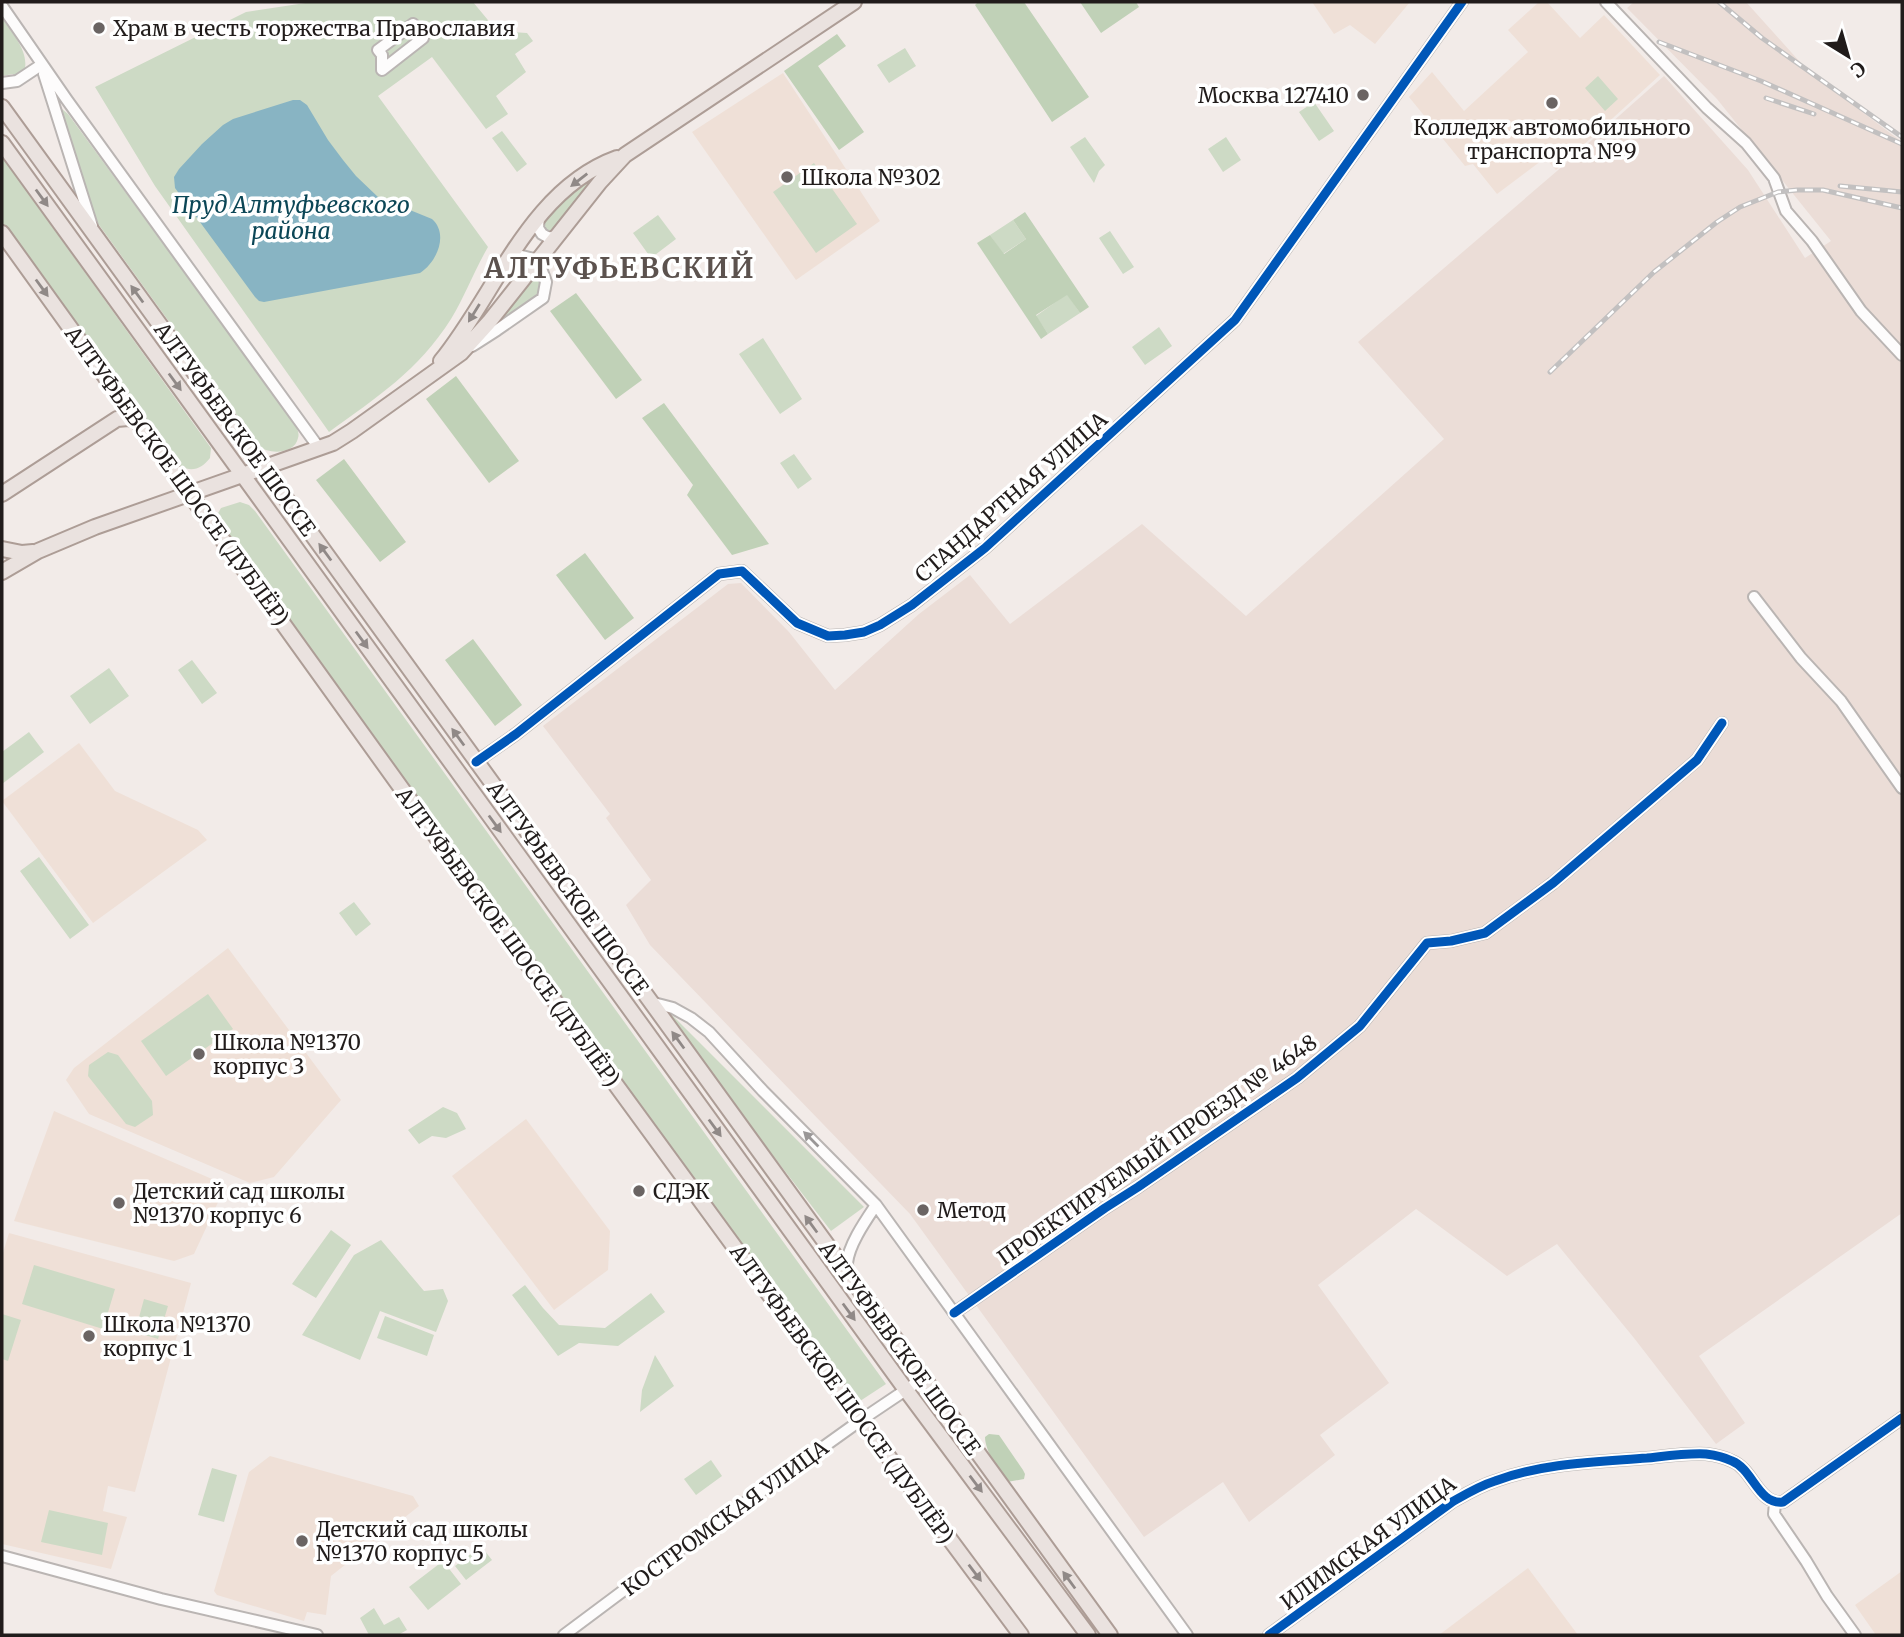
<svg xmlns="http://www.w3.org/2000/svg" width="1904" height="1637" viewBox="0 0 1904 1637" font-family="Merriweather,serif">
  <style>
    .built { fill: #ebddd7 }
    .education { fill: #efe0d7 }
    .green { fill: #cddac5 }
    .forest { fill: #c0d1b7 }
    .water { fill: #88b4c3 }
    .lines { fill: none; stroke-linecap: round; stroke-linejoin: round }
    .minor-casing { stroke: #bab5b3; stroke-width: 14 }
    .major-casing { stroke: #ad9d96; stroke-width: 18 }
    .minor { stroke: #fdfcfc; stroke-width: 10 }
    .major { stroke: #eae2df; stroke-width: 14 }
    .rail-casing { stroke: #c2c0c0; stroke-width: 5 }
    .rail { stroke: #fff; stroke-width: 2.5; stroke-dasharray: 8; stroke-linecap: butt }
    .cycleway-casing { stroke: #fff; stroke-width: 13 }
    .cycleway { stroke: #0057b8; stroke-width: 9 }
    .oneway { fill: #908987 }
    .oneway2 { fill: #9a9797 }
    .poi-dot { fill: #6a6463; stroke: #fff; stroke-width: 2.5 }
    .labels { text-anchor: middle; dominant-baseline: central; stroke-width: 7; stroke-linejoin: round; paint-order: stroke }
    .poi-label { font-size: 21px; fill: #211c1b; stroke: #fff; text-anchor: start }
    .street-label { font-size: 21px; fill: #211c1b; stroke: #fff }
    .water-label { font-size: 23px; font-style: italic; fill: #0b4656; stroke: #fff }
    .district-label { font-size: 28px; font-weight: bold; letter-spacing: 2px; fill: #5c524e; stroke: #fff }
  </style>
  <rect width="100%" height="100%" fill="#f2ebe8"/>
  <!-- built -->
  <path class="built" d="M1634 2H1746L1808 71 1902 142V1213L1699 1356 1745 1423 1716 1444 1634 1338 1557 1244 1507 1276 1416 1209 1318 1285 1389 1383 1320 1435 1335 1455 1249 1522 1223 1482 1144 1537 910 1214 650 945 626 905 651 880 606 818 610 814 543 726 728 584 741 583 789 632 835 690 919 614 970 575 1010 624 1142 524 1246 616 1444 439 1358 342 1557 171 1664 76 1748 170 1805 258 1831 241 1717 99 1627 8Z"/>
  <!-- education -->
  <path class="education" d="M1312 2H1410L1375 44 1350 25 1334 34Z
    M1539 2H1547L1580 38 1604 15 1660 75 1556 170 1545 158 1497 194 1473 164 1465 166 1409 97 1432 72 1464 111 1528 52 1508 30Z
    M783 73 880 221 796 280 692 132Z
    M79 743 115 791 198 830 207 840 93 923 2 801Z
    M228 948 341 1100 274 1177 250 1183 89 1114 66 1080 74 1068Z
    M54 1111 226 1185 194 1254 174 1261 14 1221Z
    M526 1119 610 1231 608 1270 554 1310 452 1176Z
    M9 1233 191 1283 135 1492 108 1486 103 1511 127 1517 111 1569 2 1544V1256Z
    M270 1456 413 1496 419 1506 331 1576 326 1615 307 1612 304 1621 217 1595 214 1591 249 1472Z
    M1528 1568 1578 1635H1439Z
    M1902 1571V1635H1876L1855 1605Z"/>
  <!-- green -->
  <path class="green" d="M312 2H473L497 31 527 33 533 41 515 54 526 72 496 96 508 114 486 129 432 57 378 96 488 247C474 271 465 296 451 319 418 371 377 397 329 432L155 186 95 87 246 12Z
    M2 18C12 33 28 50 25 68L15 77 13 74 2 76Z
    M905 48 916 66 889 83 877 65Z
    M1598 76 1618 99 1605 111 1585 88Z
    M1314 102 1334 131 1319 141 1299 112Z
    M62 109 68 114 294 422C296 427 300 432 298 438 295 454 269 455 259 446L94 218 59 111Z
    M502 131 527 164 517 172 492 138Z
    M1085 137 1105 165 1099 171 1094 183 1070 147Z
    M1226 137 1241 160 1223 172 1208 149Z
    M2 157 211 448 210 458C202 468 194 472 181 467L2 222Z
    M814 163 857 224 816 253 773 192Z
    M604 170 553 231 548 232C544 229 542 228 543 223 547 209 591 178 604 170Z
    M658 215 676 239 651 258 633 233Z
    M1013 220 1026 239 1003 254 990 235Z
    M1110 231 1134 267 1123 274 1099 238Z
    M538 271C540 275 542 282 541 287 537 299 507 318 497 323Z
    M1067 294 1080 313 1048 334 1036 316Z
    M1159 327 1172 346 1145 365 1132 347Z
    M763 338 802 399 780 414 739 354Z
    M794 454 812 479 798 489 780 463Z
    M240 502 249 505 255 511 886 1384 857 1403 743 1248 220 523 217 515 221 508Z
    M192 660 217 693 202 704 178 670Z
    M109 668 129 696 90 724 70 696Z
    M29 732 44 752 2 784V752Z
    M39 857 89 925 70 939 20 871Z
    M354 902 371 924 356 936 339 913Z
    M208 994 233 1029 166 1076 141 1041Z
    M671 1014 864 1207 831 1231 665 1015Z
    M108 1052 118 1055 152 1101 153 1115 135 1127 126 1124 88 1076 89 1065Z
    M443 1107 457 1113 466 1129 446 1138 432 1136 419 1144 408 1130Z
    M331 1230 351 1245 316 1298 292 1284Z
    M381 1240 424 1291 443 1289 448 1301 436 1332 380 1311 360 1360 302 1335 354 1255Z
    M34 1265 115 1289 103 1329 22 1304Z
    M525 1285 543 1308 559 1325 605 1328 651 1293 665 1312 618 1346 579 1343 558 1356 512 1295Z
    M144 1299 168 1306 158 1339 135 1332Z
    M2 1314 21 1320 8 1361 2 1359Z
    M385 1316 434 1335 427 1356 377 1338Z
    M655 1355 674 1386 640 1412 642 1390Z
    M711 1460 722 1476 696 1495 684 1479Z
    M212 1468 237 1475 224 1522 198 1515Z
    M49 1510 108 1523 102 1555 41 1542Z
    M481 1546 492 1560 466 1580 455 1566Z
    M443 1561 461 1584 428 1610 409 1587Z
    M374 1608 384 1625 399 1617 407 1630 398 1635H369L360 1618Z"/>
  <!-- forest -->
  <path class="forest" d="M978 2H1024L1089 97 1052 122 975 5Z
    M1080 2H1136L1139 7 1101 33Z
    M837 34 846 46 818 66 864 132 839 150 784 71Z
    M1025 212 1089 307 1080 313 1067 295 1036 315 1048 334 1041 339 977 243 990 235 1004 254 1026 239 1013 220Z
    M576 293 642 380 616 399 550 311Z
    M456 376 519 461 489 483 426 399Z
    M664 403 769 544 732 555 687 495 693 485 642 418Z
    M344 459 406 542 380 562 316 480Z
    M585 553 634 618 605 640 556 575Z
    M473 639 522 705 495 726 445 660Z
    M989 1434 999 1435 1023 1470 1025 1474 1024 1479 1007 1482C998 1472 985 1450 985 1437Z"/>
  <!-- water -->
  <path class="water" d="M293 100H300L307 105 328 140 343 160 356 176 378 197 432 219C449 234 437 262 420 273L264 302 259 301 255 297 175 188 174 177 179 169 202 144 223 125 233 119Z"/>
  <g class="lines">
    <!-- minor casing -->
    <g class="minor-casing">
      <path id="minor" d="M1606 2 1707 108 1746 143 1774 178 1786 211 1812 241 1861 311 1902 355
        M2 6 67 100 319 448
        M413 24 423 38 382 70V55L378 50Z
        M44 74 92 226
        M2 83 17 81 41 65
        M539 216 538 228 542 234 549 238 558 235
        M472 346 497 330 543 298 546 282 538 260 522 256 507 261
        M1754 597 1801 658 1841 701 1902 788
        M476 762 516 734 719 574 742 571 797 623 828 636 845 635 864 632 880 625 912 605 985 548 1235 320 1462 2
        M650 1002 673 1008 691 1018 709 1032 763 1091 876 1205 1187 1635
        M849 1274C848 1270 847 1267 847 1263 849 1244 866 1220 876 1205
        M954 1313 1105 1208 1138 1187 1297 1078 1360 1026 1427 943 1451 941 1485 933 1553 883 1697 760 1722 723
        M1775 1503 1774 1514 1806 1561 1827 1596 1855 1635
        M2 1556 161 1599 317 1635
        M564 1635 643 1576 861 1420 922 1379
        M1269 1635 1452 1502C1466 1494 1479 1486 1495 1481 1543 1463 1597 1462 1647 1458 1666 1456 1687 1453 1706 1454 1714 1455 1724 1457 1732 1461 1753 1469 1758 1505 1783 1502L1902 1418"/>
    </g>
    <!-- major casing -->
    <g class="major-casing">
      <path id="major" d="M2 107 1110 1635
        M2 143 906 1390 1088 1635
        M2 233 540 981 850 1405 1021 1635
        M441 361C496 294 529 190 617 158
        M2 494 117 419 128 418 138 421
        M2 549 22 553 33 552
        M2 572 38 551 95 527 333 443 352 431 461 353 489 322 600 182 625 155 854 2"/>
    </g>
    <!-- minor -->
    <use href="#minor" class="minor"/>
    <!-- major -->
    <use href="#major" class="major"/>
    <!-- rail casing -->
    <g class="rail-casing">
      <path id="rail" d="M1719 2 1762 38 1902 137
        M1659 42 1761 81 1902 144
        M1766 98 1814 114
        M1840 186 1902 192
        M1550 372 1654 272 1717 222 1740 207 1778 192 1797 190H1823L1902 208"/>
    </g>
    <!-- rail -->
    <use href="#rail" class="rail"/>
    <!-- cycleway casing -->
    <g class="cycleway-casing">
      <path id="cycleway" d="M476 762 516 734 719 574 742 571 797 623 828 636 845 635 864 632 880 625 912 605 985 548 1235 320 1462 2
        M954 1313 1105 1208 1138 1187 1297 1078 1360 1026 1427 943 1451 941 1485 933 1553 883 1697 760 1722 723
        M1269 1635 1452 1502C1466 1494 1479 1486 1495 1481 1543 1463 1597 1462 1647 1458 1666 1456 1687 1453 1706 1454 1714 1455 1724 1457 1732 1461 1753 1469 1758 1505 1783 1502L1902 1418"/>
    </g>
    <!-- cycleway -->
    <use href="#cycleway" class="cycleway"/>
  </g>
  <!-- one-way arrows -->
  <defs><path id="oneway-solid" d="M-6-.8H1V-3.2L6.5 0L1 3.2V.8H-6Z" transform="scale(1.75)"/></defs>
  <g class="oneway">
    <use href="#oneway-solid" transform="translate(579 180) rotate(142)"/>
    <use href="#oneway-solid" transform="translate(42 198) rotate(54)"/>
    <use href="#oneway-solid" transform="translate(42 288) rotate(54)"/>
    <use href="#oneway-solid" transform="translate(137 294) rotate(-126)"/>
    <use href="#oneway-solid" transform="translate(474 313) rotate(122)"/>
    <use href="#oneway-solid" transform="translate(175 382) rotate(54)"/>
    <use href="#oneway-solid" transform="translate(325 552) rotate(-126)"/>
    <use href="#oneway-solid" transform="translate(362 640) rotate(54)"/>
    <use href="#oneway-solid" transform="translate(458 737) rotate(-126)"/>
    <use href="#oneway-solid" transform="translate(495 824) rotate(54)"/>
    <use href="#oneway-solid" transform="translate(678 1040) rotate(-126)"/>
    <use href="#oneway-solid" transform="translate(715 1128) rotate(54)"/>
    <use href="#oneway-solid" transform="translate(811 1224) rotate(-126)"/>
    <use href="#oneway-solid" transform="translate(849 1312) rotate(54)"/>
    <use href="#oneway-solid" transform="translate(976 1484) rotate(53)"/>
    <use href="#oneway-solid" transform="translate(975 1573) rotate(53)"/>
    <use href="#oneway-solid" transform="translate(1069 1580) rotate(-126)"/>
  </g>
  <use class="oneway2" href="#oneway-solid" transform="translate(811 1139) rotate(-135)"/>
  <!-- markers -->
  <g class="poi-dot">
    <circle cx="99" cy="28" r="7"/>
    <circle cx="1363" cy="95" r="7"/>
    <circle cx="1552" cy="103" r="7"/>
    <circle cx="787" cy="177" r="7"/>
    <circle cx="199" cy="1054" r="7"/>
    <circle cx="639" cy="1191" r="7"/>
    <circle cx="119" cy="1203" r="7"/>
    <circle cx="923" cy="1210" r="7"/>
    <circle cx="89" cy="1336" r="7"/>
    <circle cx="302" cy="1541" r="7"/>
  </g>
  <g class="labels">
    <!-- poi labels -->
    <g class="poi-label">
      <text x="113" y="28">Храм в честь торжества Православия</text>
      <text x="1349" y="95" text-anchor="end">Москва 127410</text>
      <text x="1552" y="127" text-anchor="middle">Колледж автомобильного<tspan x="1552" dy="24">транспорта №9</tspan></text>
      <text x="801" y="177">Школа №302</text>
      <text x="213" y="1042">Школа №1370<tspan x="213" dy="24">корпус 3</tspan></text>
      <text x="133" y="1191">Детский сад школы<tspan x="133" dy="24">№1370 корпус 6</tspan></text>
      <text x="653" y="1191">СДЭК</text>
      <text x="937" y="1210">Метод</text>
      <text x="103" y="1324">Школа №1370<tspan x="103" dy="24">корпус 1</tspan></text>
      <text x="316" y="1529">Детский сад школы<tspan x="316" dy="24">№1370 корпус 5</tspan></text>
    </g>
    <!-- street labels -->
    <g class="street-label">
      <text transform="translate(235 429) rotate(54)">АЛТУФЬЕВСКОЕ ШОССЕ</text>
      <text transform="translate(177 476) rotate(54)">АЛТУФЬЕВСКОЕ ШОССЕ (ДУБЛЁР)</text>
      <text transform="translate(1011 497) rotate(-41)">СТАНДАРТНАЯ УЛИЦА</text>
      <text transform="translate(568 888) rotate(54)">АЛТУФЬЕВСКОЕ ШОССЕ</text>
      <text transform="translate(508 937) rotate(54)">АЛТУФЬЕВСКОЕ ШОССЕ (ДУБЛЁР)</text>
      <text transform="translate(1157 1150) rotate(-35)">ПРОЕКТИРУЕМЫЙ ПРОЕЗД № 4648</text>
      <text transform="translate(900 1348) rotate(54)">АЛТУФЬЕВСКОЕ ШОССЕ</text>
      <text transform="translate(842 1394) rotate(54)">АЛТУФЬЕВСКОЕ ШОССЕ (ДУБЛЁР)</text>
      <text transform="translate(725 1518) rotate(-36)">КОСТРОМСКАЯ УЛИЦА</text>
      <text transform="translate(1368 1543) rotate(-36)">ИЛИМСКАЯ УЛИЦА</text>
    </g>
    <!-- water labels -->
    <g class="water-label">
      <text x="291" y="204">Пруд Алтуфьевского<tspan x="291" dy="26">района</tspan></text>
    </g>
    <!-- district labels -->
    <g class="district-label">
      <text x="620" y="268">АЛТУФЬЕВСКИЙ</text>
    </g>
  </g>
  <!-- border -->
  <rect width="1904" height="1637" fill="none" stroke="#211c1b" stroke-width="7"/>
  <!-- north arrow -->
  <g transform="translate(1848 56) rotate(143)" stroke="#ffffff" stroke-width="5" paint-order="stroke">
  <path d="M0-5L12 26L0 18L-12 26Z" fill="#211c1b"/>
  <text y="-10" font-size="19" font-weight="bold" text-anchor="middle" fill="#211c1b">С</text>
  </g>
</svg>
